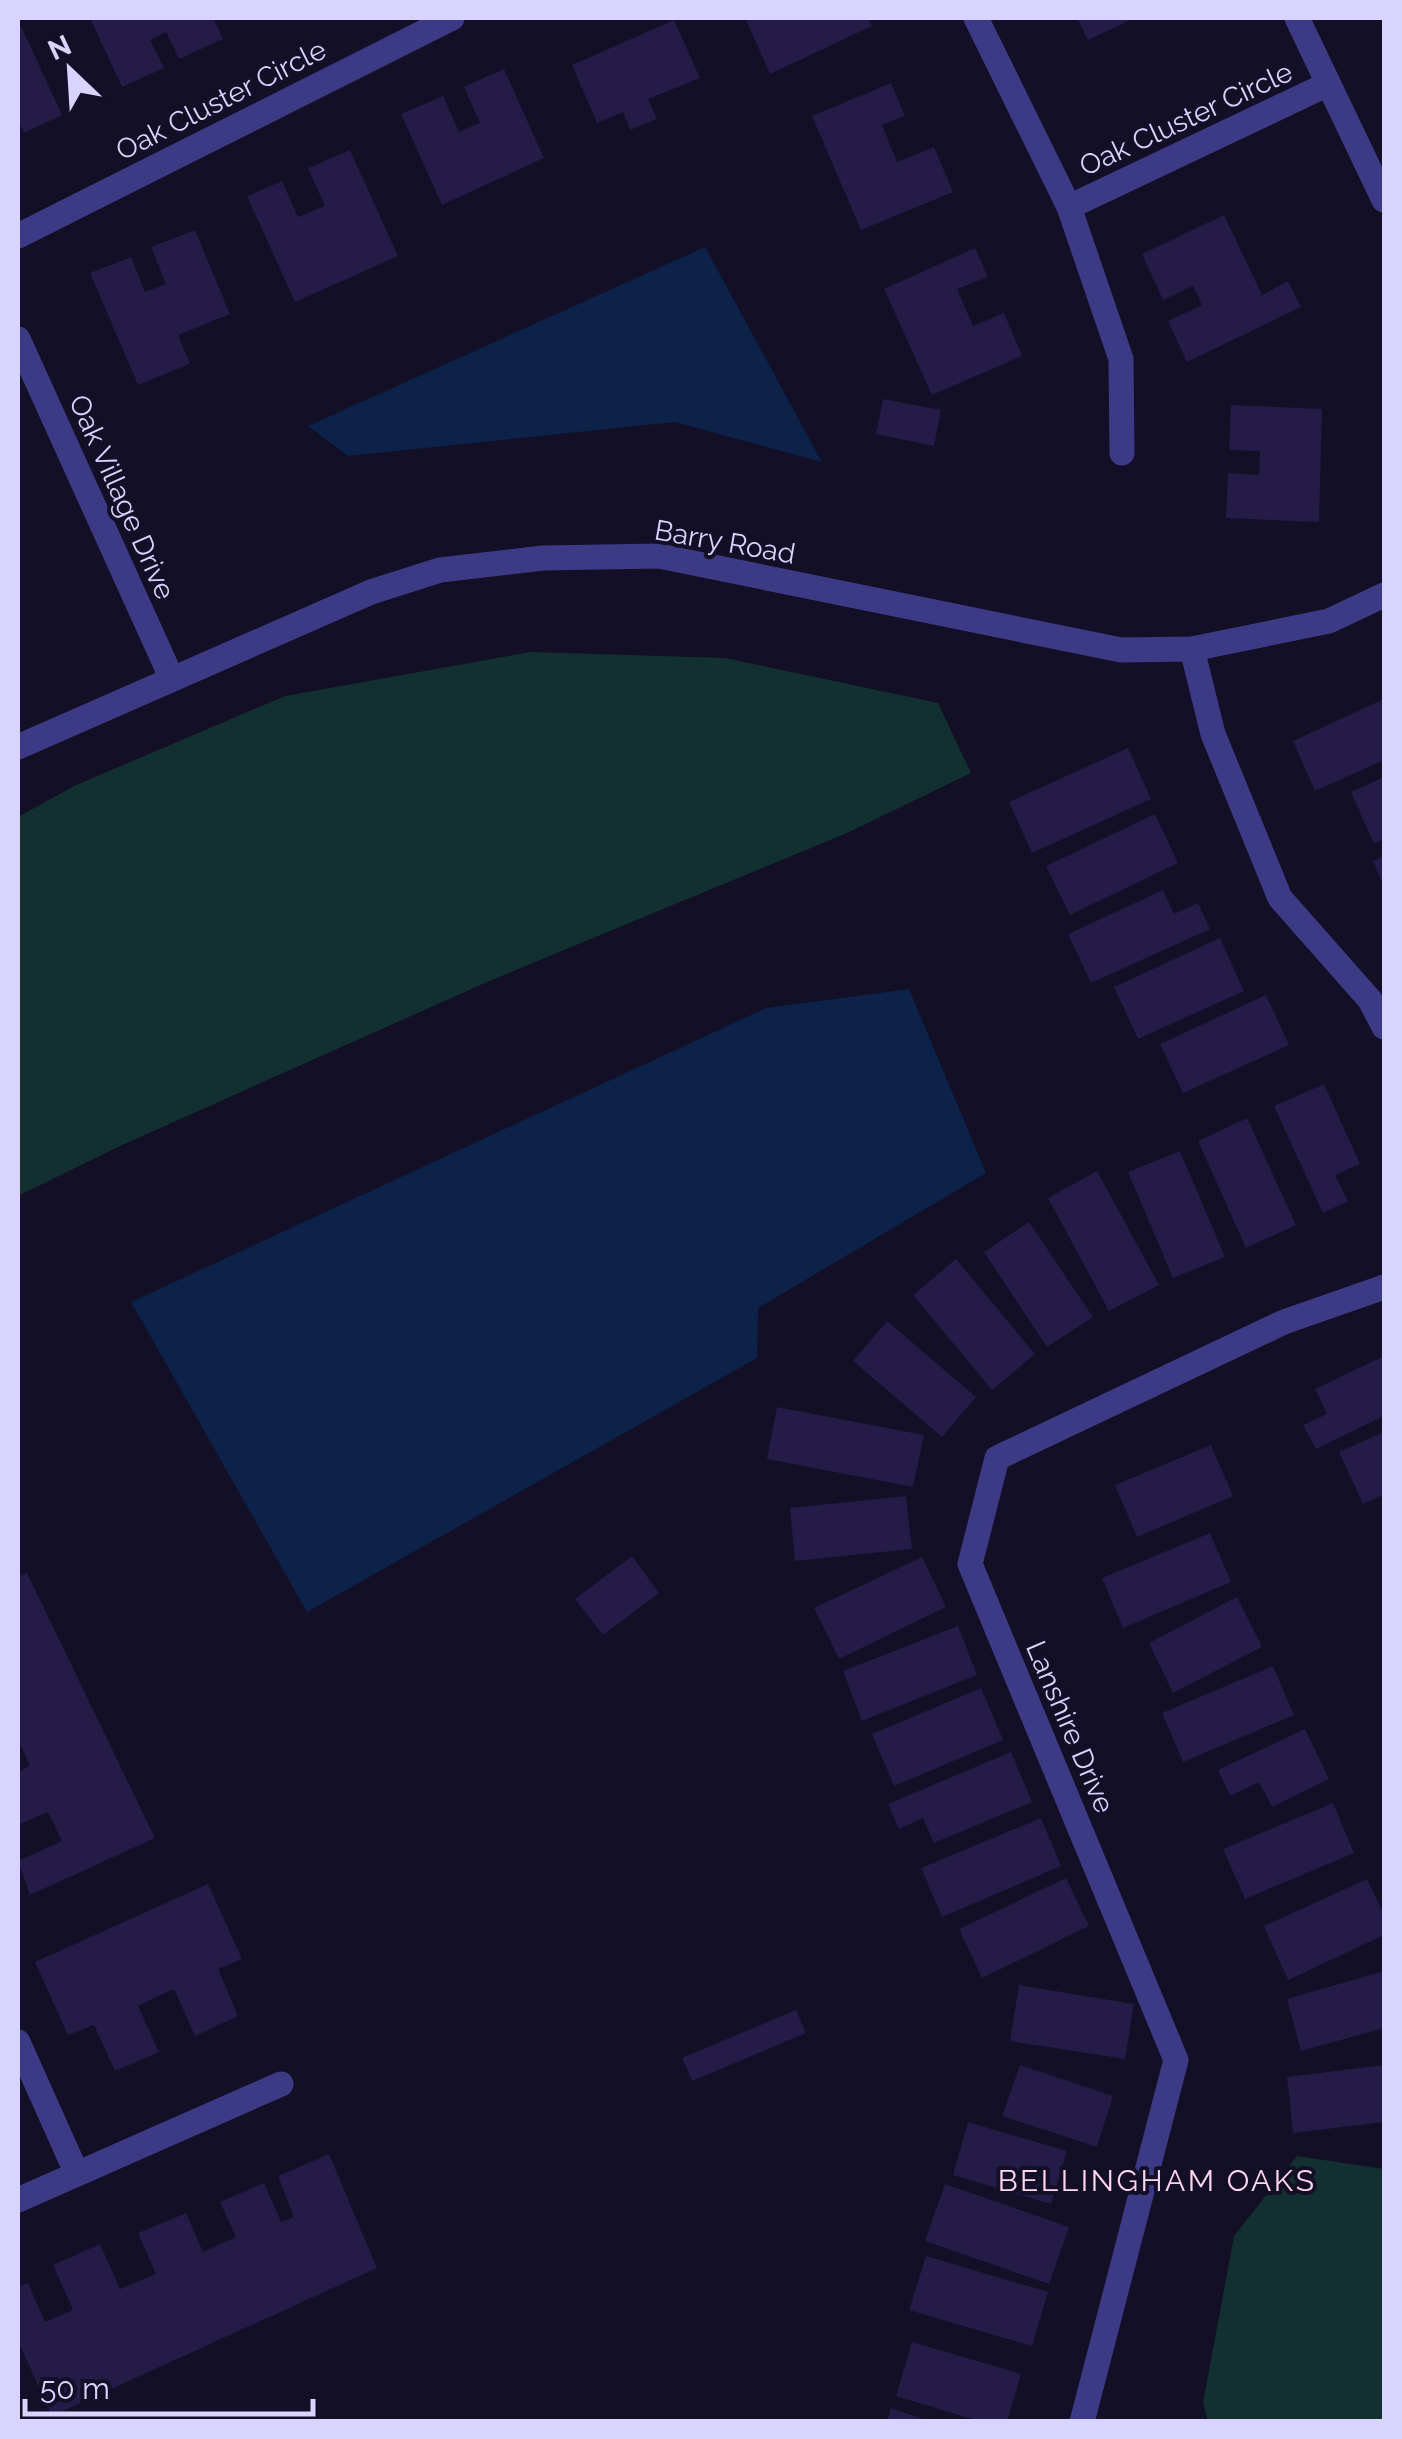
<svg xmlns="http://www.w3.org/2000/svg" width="1402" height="2439" viewBox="0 0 1402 2439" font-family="Raleway,sans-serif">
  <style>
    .green { fill: #12302f }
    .water { fill: #0c2248 }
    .building { fill: #241b47 }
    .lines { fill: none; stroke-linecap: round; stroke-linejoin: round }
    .minor { stroke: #3d3a85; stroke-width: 25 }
    .tertiary { stroke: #3d3a85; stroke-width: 25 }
    .labels { text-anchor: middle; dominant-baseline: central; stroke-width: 8; stroke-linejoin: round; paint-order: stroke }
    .street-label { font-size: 28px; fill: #d9d4ff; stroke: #130f26 }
    .neighbourhood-label { font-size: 30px; letter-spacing: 2.5px; fill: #ffd6f0; stroke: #130f26 }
  </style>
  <rect width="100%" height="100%" fill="#130f26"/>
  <!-- green -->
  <path class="green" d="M531 652 725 658 938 703 971 773 847 833 487 982 120 1146 18 1196V817L74 786 285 696Z
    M1297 2156 1384 2169V2421H1208L1203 2403 1234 2236Z"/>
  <!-- water -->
  <path class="water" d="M705 247 822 462 675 422 348 456 308 426Z
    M909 989 986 1173 758 1308 757 1358 307 1612 131 1302 766 1008Z"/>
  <!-- building -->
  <path class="building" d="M90 18H213L223 39 179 59 166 32 150 40 164 68 122 87Z
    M753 18H868L872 26 770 74 746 20Z
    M1077 18H1135L1088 40Z
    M674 20 700 78 648 99 657 119 630 130 623 112 597 123 572 65Z
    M21 26 62 115 24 133 18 120V28Z
    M504 69 544 158 442 205 401 114 443 96 459 132 480 123 464 87Z
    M891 83 905 116 882 125 897 162 934 147 953 192 861 230 812 116Z
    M350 150 398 256 295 302 247 196 282 181 298 217 325 206 308 168Z
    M1224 215 1262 295 1288 281 1301 307 1187 362 1168 321 1202 305 1193 286 1163 300 1142 254Z
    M195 230 230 314 178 335 190 364 138 385 90 273 131 257 145 292 166 284 151 247Z
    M975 248 988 277 957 289 973 326 1004 313 1022 356 932 395 884 289Z
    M883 399 941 410 934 446 876 434Z
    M1231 405 1322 409 1319 522 1226 518 1228 473 1259 475 1260 451 1229 450Z
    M1384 699V760L1315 791 1293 741Z
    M1128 748 1151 799 1032 853 1009 802Z
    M1384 777V839L1374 844 1351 792Z
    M1155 814 1178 863 1070 915 1046 866Z
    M1384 856V887L1373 861Z
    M1163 890 1174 914 1198 903 1210 929 1091 983 1068 934Z
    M1220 938 1244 991 1138 1039 1114 987Z
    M1266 995 1289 1045 1183 1093 1160 1044Z
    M1324 1084 1360 1164 1335 1175 1348 1201 1323 1213 1274 1106Z
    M1247 1118 1296 1225 1246 1248 1198 1141Z
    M1180 1151 1225 1257 1173 1278 1128 1172Z
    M1097 1171 1159 1285 1109 1311 1048 1198Z
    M1029 1222 1093 1317 1047 1347 984 1252Z
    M956 1259 1035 1354 992 1390 913 1295Z
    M887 1321 976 1397 942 1437 853 1361Z
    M1384 1356V1416L1316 1449 1303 1425 1327 1414 1315 1389Z
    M777 1407 924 1435 913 1487 767 1459Z
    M1384 1432V1494L1363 1504 1339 1452Z
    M1211 1445 1233 1496 1137 1537 1115 1485Z
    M906 1496 912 1549 795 1561 790 1508Z
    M1210 1533 1231 1582 1123 1628 1102 1578Z
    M632 1556 659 1593 603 1635 575 1599Z
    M922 1557 946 1607 839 1659 814 1608Z
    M27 1573 155 1838 30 1895 18 1861 62 1841 48 1812 18 1825V1772L30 1766 18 1739V1577Z
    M1237 1597 1262 1647 1173 1693 1149 1643Z
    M958 1626 977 1675 862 1721 843 1671Z
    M1273 1666 1294 1715 1183 1762 1162 1713Z
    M981 1688 1003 1740 894 1786 872 1734Z
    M1305 1729 1329 1779 1272 1807 1259 1782 1230 1796 1218 1770Z
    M1011 1752 1032 1802 934 1843 923 1818 899 1829 888 1804Z
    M1333 1803 1354 1853 1245 1899 1223 1849Z
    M1041 1818 1061 1866 942 1917 921 1868Z
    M1066 1878 1089 1926 982 1978 959 1929Z
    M1367 1879 1384 1915V1935L1288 1980 1264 1926Z
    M208 1884 242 1959 218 1969 238 2016 195 2036 174 1989 154 1998 138 2006 159 2052 115 2071 94 2025 68 2035 35 1962Z
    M1384 1971V2028L1301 2051 1287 1999Z
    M1019 1985 1134 2004 1125 2059 1010 2041Z
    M796 2010 806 2033 692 2081 682 2058Z
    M1020 2065 1113 2096 1097 2147 1002 2116Z
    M1384 2065V2122L1293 2133 1287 2077Z
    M968 2122 1067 2151 1051 2204 953 2175Z
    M329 2154 377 2268 52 2416 18 2341V2287L28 2283 45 2322 73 2310 53 2265 100 2244 120 2289 156 2274 138 2233 186 2213 203 2252 236 2237 220 2202 264 2183 281 2222 294 2217 278 2176Z
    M945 2184 1069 2227 1049 2284 925 2241Z
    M926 2256 1048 2292 1032 2346 909 2310Z
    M912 2342 1021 2374 1007 2422H982L896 2396Z
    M891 2408 929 2421V2422H887Z"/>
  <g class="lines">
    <!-- minor -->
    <path class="minor" d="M976 18 1069 207 1121 359 1122 453
      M1297 18 1384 200
      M1069 207 1328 84
      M18 236 452 18
      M18 339 172 679
      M1192 649 1213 734 1280 898 1370 1000 1384 1027
      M18 2042 77 2174
      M18 2200 281 2084
      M1082 2422 1176 2060 970 1564 997 1458 1284 1322 1384 1287"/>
    <!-- tertiary -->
    <path class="tertiary" d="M18 747 371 592 440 570 543 558 659 556 1121 650 1192 649 1329 621 1384 595"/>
  </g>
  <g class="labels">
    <!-- street labels -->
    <g class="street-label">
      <text transform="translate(221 100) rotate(-27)">Oak Cluster Circle</text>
      <text transform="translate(1186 119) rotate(-25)">Oak Cluster Circle</text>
      <text transform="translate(122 497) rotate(66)">Oak Village Drive</text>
      <text transform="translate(725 542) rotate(10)">Barry Road</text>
      <text transform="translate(1070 1727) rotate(67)">Lanshire Drive</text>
    </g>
    <!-- neighbourhood labels -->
    <g class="neighbourhood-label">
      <text x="1157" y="2180">BELLINGHAM OAKS</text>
    </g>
  </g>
  <!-- border -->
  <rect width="1402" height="2439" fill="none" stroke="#d9d4ff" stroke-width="40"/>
  <!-- north arrow -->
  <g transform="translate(70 70) rotate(335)" stroke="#130f26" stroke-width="8" paint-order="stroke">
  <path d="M0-8L18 38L0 25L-18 38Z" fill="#d9d4ff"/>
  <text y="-15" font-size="28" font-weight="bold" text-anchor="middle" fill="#d9d4ff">N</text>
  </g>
  <!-- scale -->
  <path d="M25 2399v15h288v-15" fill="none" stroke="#d9d4ff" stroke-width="5"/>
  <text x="40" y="2399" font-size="30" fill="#d9d4ff" stroke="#130f26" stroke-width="8" paint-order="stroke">50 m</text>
</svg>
